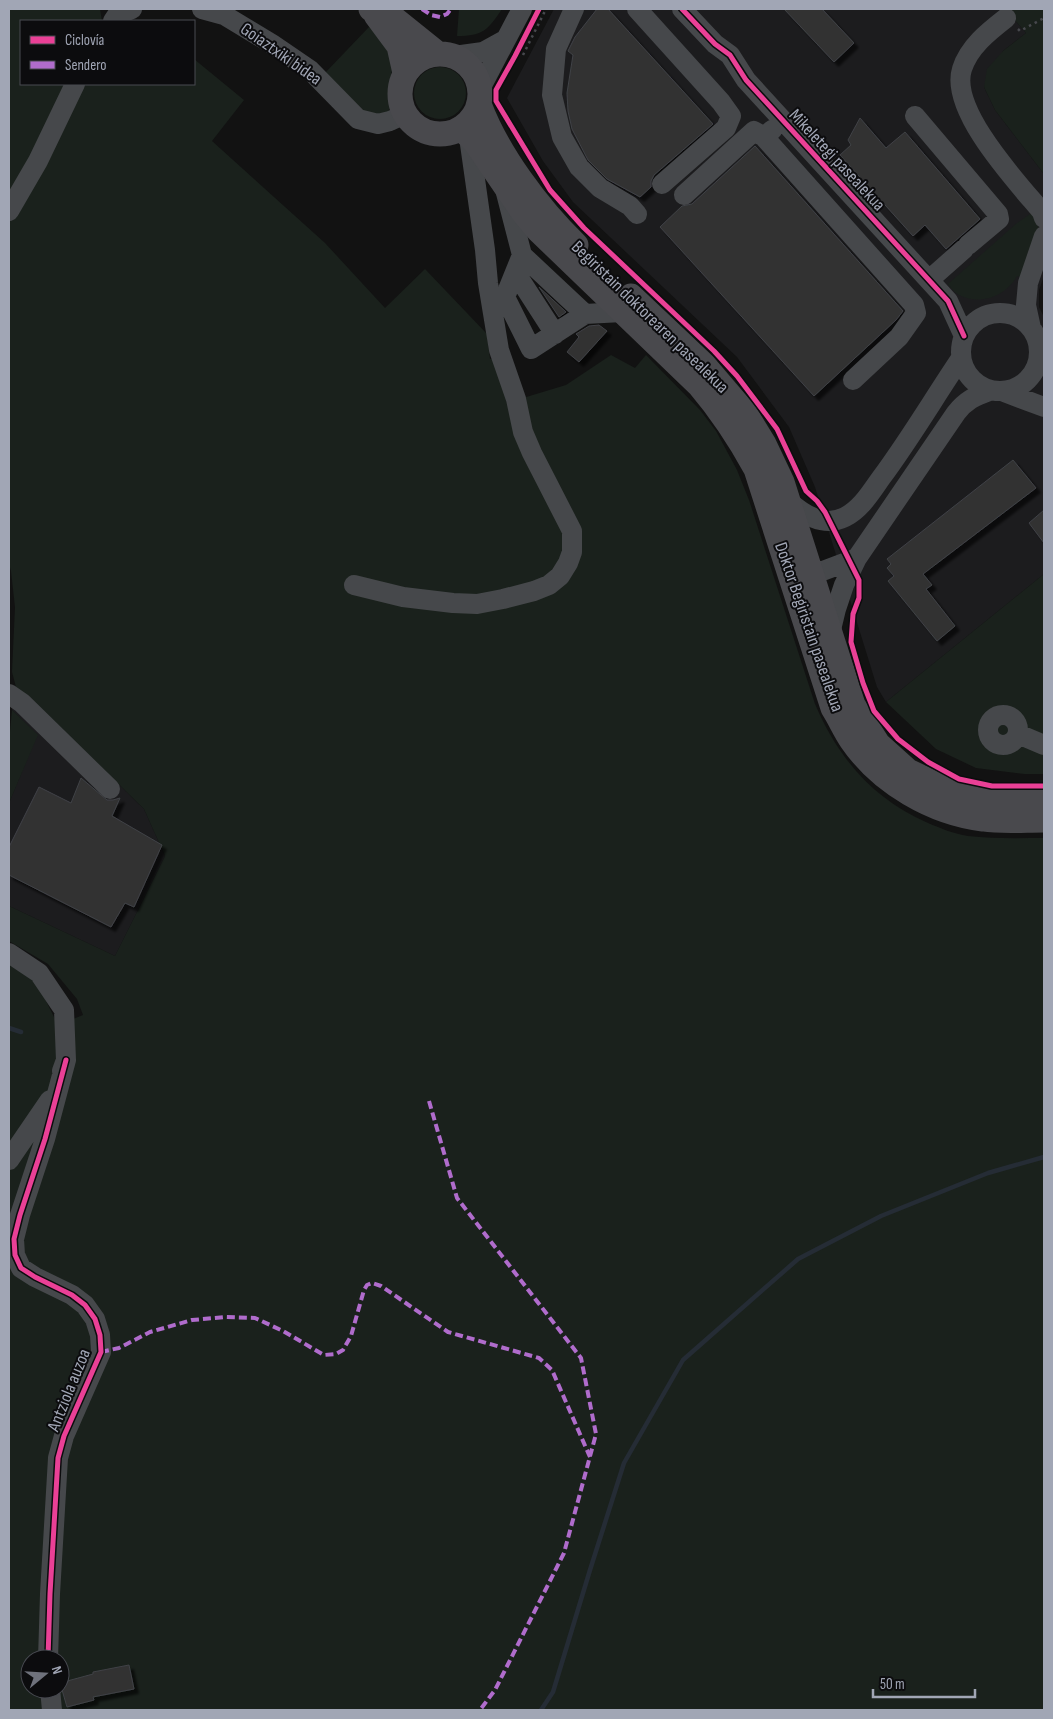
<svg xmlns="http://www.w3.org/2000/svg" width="1053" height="1719" viewBox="0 0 1053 1719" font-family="'Sofia Sans Condensed',sans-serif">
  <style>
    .built { fill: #1c1c1e }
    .green { fill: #1a211c; fill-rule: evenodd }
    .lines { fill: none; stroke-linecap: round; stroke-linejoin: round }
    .stream { stroke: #252c35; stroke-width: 4.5 }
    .building { fill: #313133; stroke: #404246; filter: url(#shadow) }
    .path { stroke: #47484d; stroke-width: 2.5; stroke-dasharray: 2.5 4; stroke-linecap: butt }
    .minor { stroke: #46484b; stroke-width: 20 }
    .major { stroke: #49494d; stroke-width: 25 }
    .quiet { stroke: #b06ccc; stroke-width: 4; stroke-dasharray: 8 4; stroke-linecap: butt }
    .cycleway-casing { stroke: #0c0c0e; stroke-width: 8 }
    .cycleway { stroke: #ea4096; stroke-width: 5 }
    .labels { text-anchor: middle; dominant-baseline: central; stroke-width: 4; stroke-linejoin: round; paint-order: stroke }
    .street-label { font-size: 18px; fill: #a1a6b5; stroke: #0c0c0e }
  </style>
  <defs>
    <filter id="shadow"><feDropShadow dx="4.5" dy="4.5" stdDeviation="1" flood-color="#0009"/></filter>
  </defs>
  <rect width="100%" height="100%" fill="#121212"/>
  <!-- built -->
  <path class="built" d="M554 9H1005L1026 33 1003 51 984 87 995 110 1044 174V276L1039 290V307L1044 317V574L886 702 877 687 815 487 789 427 737 357 573 202 543 161 507 98Z
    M16 687 30 697 144 809 165 856 115 956 9 906V803L37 735 12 710Z"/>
  <!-- green -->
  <path class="green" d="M9 9H100L102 21H21V84H194V59L244 100 212 141 325 243 385 308 425 269 487 334 490 359H497L513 401 566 385 611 355 635 368 646 355 700 410 716 431 737 470 749 500 815 704C838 758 873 799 928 823 940 828 954 834 968 836 993 839 1019 838 1044 838V1710H9V965L36 981 58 1025 83 1015 77 999 48 964 9 941V906L115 956 165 856 144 809 30 697 16 687 12 672 15 607 11 571 9 564ZM30 1659H60V1689H30Z
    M459 9H502C488 30 483 36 457 36Z
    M1005 9H1044V174L995 110 984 87 987 69 1003 51 1026 33Z
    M369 27 380 35 388 43 392 70 388 94 390 107 388 112 376 115 364 111 325 73Z
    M414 93a26 26 0 1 1 52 0a26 26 0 1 1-52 0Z
    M1033 212 1038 220V231L1021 277 1017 276C1006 296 981 306 959 295 955 293 951 288 948 284L1017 223Z
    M1044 574V774H1025L976 768 936 749 886 702Z
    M12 710 38 735 9 803V742Z"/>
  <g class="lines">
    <!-- stream -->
    <path class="stream" d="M9 1028 21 1032
      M541 1710 553 1692 590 1570 624 1463 683 1360 798 1259 881 1216 988 1173 1044 1157"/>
  </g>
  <!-- building -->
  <path class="building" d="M597 9H608L713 124 654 175 651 181V187L640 197 607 179 588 160 572 129 568 111 567 93 573 55 568 51 575 37Z
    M784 9H822L854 43 834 62Z
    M860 118 886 148 905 132 980 219 946 249 925 225 913 236 840 155 851 145 848 140Z
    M755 146 903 311 896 320 814 396 660 227 682 206 692 204Z
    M539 287 566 312 559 317Z
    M599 325 607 331 579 362 567 352 579 337 576 334 589 326Z
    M1013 460 1036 488 923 574 932 585 926 589 955 626 937 641 888 581 894 576 887 568 891 564 887 559Z
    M1044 510V543L1029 523Z
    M81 778 107 800H113L120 798 112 816 162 845 134 907 125 903 111 927 9 875V847L39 787 71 803Z
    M129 1665 134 1689 93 1697 94 1700 67 1707 60 1683 93 1674V1672Z"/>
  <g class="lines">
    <!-- path -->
    <path class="path" d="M1018 29 1020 31 1044 18
      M523 55 546 9"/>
    <!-- minor -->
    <path class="minor" d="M202 9 224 15 272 44 310 70 358 119 378 124 390 121 405 114
      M574 9 556 49 552 95 562 137 579 167 600 188 630 206 637 214
      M637 9 721 102 731 116 726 128 662 184
      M682 9 715 44 730 55 746 80 948 301 964 336
      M1006 18C988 32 969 47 962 69 949 110 1017 182 1042 212L1044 218
      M113 21 117 15 132 9
      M454 56 483 52 503 41
      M480 89 522 9
      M915 116 998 214 999 219 968 245
      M764 137 914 305 916 313 899 337 853 380
      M506 193 522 255 585 314
      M684 195 754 131 764 137 772 130
      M9 211 38 161 75 84
      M522 255 505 297 531 349 585 314 622 312
      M515 272 555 334
      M929 280 964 249
      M961 352a39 39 0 1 1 78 0a39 39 0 1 1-78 0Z
      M1031 328 1026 305 1028 283 1044 236
      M1004 392 1044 407
      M787 500C803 514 823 528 845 517 861 509 871 492 881 478 910 439 934 398 961 358
      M801 560 809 569 820 572 857 558
      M354 585 403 597 453 603 477 604 503 599 534 591 549 585 560 576 568 563 572 552V531L532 453 523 432 516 399 499 350 488 283 485 250 469 137
      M830 634 836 609 844 585 857 558 956 413C965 401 975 396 989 391
      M9 694 22 703 110 789
      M988 730a15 15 0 1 1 30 0a15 15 0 1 1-30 0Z
      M1018 734 1044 745
      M9 953 39 973 64 1010 66 1060 62 1071
      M9 1160 50 1100
      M48 1659 50 1594 58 1458 64 1436 101 1352 100 1335 95 1319 85 1305 72 1295 35 1277 21 1268 15 1255 14 1239 20 1215 45 1139 66 1060
      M50 1689 52 1710"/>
    <!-- major -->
    <path class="major" d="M371 9 392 17 438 54
      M376 15 399 46 405 73
      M400 94a40 40 0 1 1 80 0a40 40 0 1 1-80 0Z
      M479 104C497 153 538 208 576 245
      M461 128 476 143 523 212 538 230 699 385C722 412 739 438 756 469L833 708C840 719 845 731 852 741 881 783 933 813 983 819 1003 822 1024 820 1044 820
      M631 296 704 365 745 413 764 444 782 482 853 705 878 744 908 771 950 791 988 801H1044"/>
    <!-- quiet -->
    <path class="quiet" d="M422 9 431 15 440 17 447 14 451 9
      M429 1101 457 1198 581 1358 596 1434 564 1553 495 1690 480 1710
      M101 1352 119 1348 150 1332 192 1320 226 1317 255 1318 283 1331 324 1355 336 1354 343 1350 351 1336 364 1290 367 1285 372 1283 381 1286 448 1332 539 1358 552 1370 590 1457"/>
    <!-- cycleway casing -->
    <g class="cycleway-casing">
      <path id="cycleway" d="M539 9 515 56 496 90V101L550 190 584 228 714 351 737 376 777 429 806 491 817 501 825 512 859 580V598L853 614 851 642 863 683 874 711 898 739 928 762 959 779 992 786H1044
        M682 9 715 44 730 55 746 80 948 301 964 336
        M48 1659 50 1594 58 1458 64 1436 101 1352 100 1335 95 1319 85 1305 72 1295 35 1277 21 1268 15 1255 14 1239 20 1215 45 1139 66 1060"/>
    </g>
    <!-- cycleway -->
    <use href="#cycleway" class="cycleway"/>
  </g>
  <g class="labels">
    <!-- street labels -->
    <g class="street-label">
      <text transform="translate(281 54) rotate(35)">Goiaztxiki bidea</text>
      <text transform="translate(837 160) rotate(47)">Mikeletegi pasealekua</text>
      <text transform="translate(650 317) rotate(44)">Begiristain doktorearen pasealekua</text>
      <text transform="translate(809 627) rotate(71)">Doktor Begiristain pasealekua</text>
      <text transform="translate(69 1390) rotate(-68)">Antziola auzoa</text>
    </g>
  </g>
  <!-- border -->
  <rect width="1053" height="1719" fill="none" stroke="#a1a6b5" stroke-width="20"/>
  <!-- legend -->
  <rect x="20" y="20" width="175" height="65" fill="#0c0c0e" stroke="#484a51"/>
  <rect x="30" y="36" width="25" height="8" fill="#ea4096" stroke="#484a51"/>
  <text x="65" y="45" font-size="15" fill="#a1a6b5">Ciclovía</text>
  <rect x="30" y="61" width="25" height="8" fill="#b06ccc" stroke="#484a51"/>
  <text x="65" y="70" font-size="15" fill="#a1a6b5">Sendero</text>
  <!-- north arrow -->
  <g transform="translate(45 1674) rotate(72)"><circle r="24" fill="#0c0c0e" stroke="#484a51"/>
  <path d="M0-4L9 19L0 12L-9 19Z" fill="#6f727c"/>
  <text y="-8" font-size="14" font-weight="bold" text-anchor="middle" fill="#a1a6b5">N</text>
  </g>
  <!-- scale -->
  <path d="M873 1689v8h102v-8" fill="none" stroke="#a1a6b5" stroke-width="2.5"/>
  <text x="880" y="1689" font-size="15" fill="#a1a6b5" stroke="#0c0c0e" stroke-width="4" paint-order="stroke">50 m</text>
</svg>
